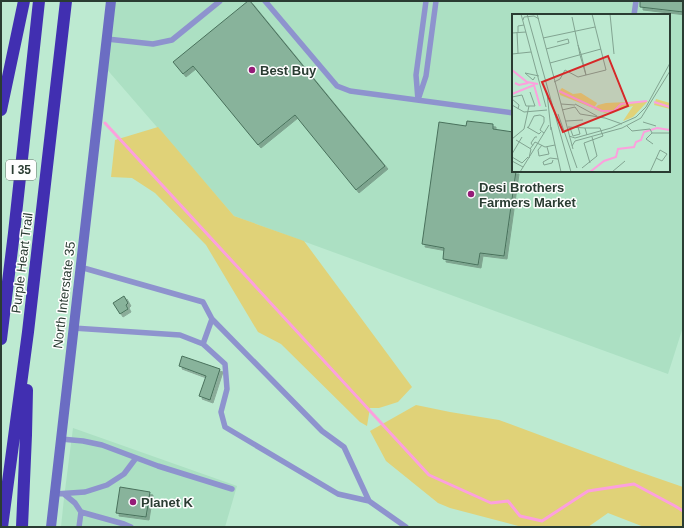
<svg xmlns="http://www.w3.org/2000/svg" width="684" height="528" viewBox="0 0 684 528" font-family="Helvetica,sans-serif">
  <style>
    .built { fill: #ace0c3; fill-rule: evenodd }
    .green { fill: #e0d278 }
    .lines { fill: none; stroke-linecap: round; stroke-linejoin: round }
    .stream { stroke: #fca0dd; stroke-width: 3 }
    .building { fill: #88b39b; stroke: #49715c; filter: url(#shadow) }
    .service { stroke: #8e93ce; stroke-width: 5.5 }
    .secondary { stroke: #6b6dc3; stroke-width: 10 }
    .motorway { stroke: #412fb1; stroke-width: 12 }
    .poi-dot { fill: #951c78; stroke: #fefefe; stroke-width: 1.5 }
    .labels { text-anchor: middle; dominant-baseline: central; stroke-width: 3; stroke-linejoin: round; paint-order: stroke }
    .shield { fill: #fefefe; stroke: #6a766f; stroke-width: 1 }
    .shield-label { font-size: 12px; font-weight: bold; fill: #2a3c32 }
    .poi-label { font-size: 13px; font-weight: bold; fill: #2a3c32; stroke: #fefefe; text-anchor: start }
    .street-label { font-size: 13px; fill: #2a3c32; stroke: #fefefe }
    .inset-river { fill: none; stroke: #fca0dd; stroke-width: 2 }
    .inset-road { fill: none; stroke: #82a491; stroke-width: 1 }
    .view { fill: #d62828; fill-opacity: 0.15; stroke: #d62828; stroke-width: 2 }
    .inset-edge { fill: none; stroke: #2a3c32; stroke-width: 2 }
  </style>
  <defs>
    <filter id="shadow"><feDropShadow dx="3" dy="3" stdDeviation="0" flood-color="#0004"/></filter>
  </defs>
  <rect width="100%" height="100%" fill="#bdead1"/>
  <!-- built -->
  <path class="built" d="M111 1H683V327L668 374 234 216 104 66ZM513 15H669V171H513Z
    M73 428 237 486 225 527H61L64 498Z"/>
  <!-- green -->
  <path class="green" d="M158 127 234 216 304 241 412 387 398 402 379 408H370L367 426 360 422 281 344 258 332 206 245 155 193 132 178 111 177 115 140Z
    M416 405 450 412 499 420 631 469 683 487V527H644L608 513 588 527H522L450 508 438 503 386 461 370 431Z"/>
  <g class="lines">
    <!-- stream -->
    <path class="stream" d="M105 123 429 475 491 503 508 501 520 516 542 521 588 491 634 484 675 506 683 511"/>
  </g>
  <!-- building -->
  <path class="building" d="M248 1H250L385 166 356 190 295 115 258 145 193 66 183 74 173 62Z
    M640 1H683V12L640 7Z
    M467 121 493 124V129L513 132V171H516L504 256 480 253 478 265 443 259 444 248 422 244 439 122 466 126Z
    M124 296 128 303 126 305 128 309 120 314 113 303Z
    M182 356 220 369 210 400 199 396 206 376 179 366Z
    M120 487 150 492 146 517 116 513Z"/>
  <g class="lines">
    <!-- service -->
    <path class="service" d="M265 1 337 86 350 91 513 113
      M426 1 416 75 418 100 426 76 436 1
      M634 15 636 1
      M107 39 153 44 172 40 220 1
      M80 267 203 302 212 319 203 344
      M212 319 322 431 344 447 369 501
      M73 328 180 335 203 344 225 364 227 389 221 412 225 427 338 494 369 501 406 527
      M61 439 83 441 102 445 158 466 232 489
      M55 494 85 492 107 485 124 474 136 458
      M64 494 75 503 81 512 124 524 131 527
      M79 527 81 512"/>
    <!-- secondary -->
    <path class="secondary" d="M51 527 111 1"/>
    <!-- motorway -->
    <path class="motorway" d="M1 110 24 1
      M1 339 14 233 39 1
      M2 527 28 332 66 1
      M22 527 26 435 27 390"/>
  </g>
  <!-- markers -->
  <g class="poi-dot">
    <circle cx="252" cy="70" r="4"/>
    <circle cx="471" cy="194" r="4"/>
    <circle cx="133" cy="502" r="4"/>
  </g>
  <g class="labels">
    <!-- shield labels -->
    <rect class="shield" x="6" y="160" width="30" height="20" rx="3"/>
    <g class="shield-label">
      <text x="21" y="170">I 35</text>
    </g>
    <!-- poi labels -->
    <g class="poi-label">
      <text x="260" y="70">Best Buy</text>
      <text x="479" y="187">Desi Brothers<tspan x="479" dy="15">Farmers Market</tspan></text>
      <text x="141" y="502">Planet K</text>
    </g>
    <!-- street labels -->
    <g class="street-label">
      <text transform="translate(22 263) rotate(-83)">Purple Heart Trail</text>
      <text transform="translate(64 295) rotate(-83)">North Interstate 35</text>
    </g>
  </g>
  <!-- overview -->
  <g transform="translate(512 14)">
    <rect width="158" height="158" fill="#bdead1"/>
    <path d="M50 74 61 80 69 79 85 89 84 91 81 94 48 81 47 77ZM144 85 158 89V95L142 91ZM136 87 121 103 111 107 121 92 93 99 82 95 86 91 94 89Z" fill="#e0d278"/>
    <path class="inset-river" d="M0 56 15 68 26 70M3 69 7 71 16 69M47 77 90 97H102L109 90 135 87M0 80 22 71 28 92M142 88 158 93M78 158 92 147 104 143 106 135 122 133 124 128 129 126 132 118 145 114 158 116"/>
    <path class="inset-road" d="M9 0 34 93M15 0 59 158M25 0 61 135M98 0 102 40M60 3 66 31M11 6 12 3 22 2 27 5M5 18 6 39M6 18V12L12 11M0 19 14 18M31 24 83 13M66 31 69 40 74 61 68 41ZM34 35 57 29 56 25 45 28M0 40 19 38M38 49 89 35M23 63 21 66 13 59 27 62M42 68 48 65 53 56 66 63 94 56 80 0M35 79 39 116M0 83 10 81 14 92H23L18 78M0 85 7 91 6 95M49 90 63 91M63 90 85 102M0 91 12 98 35 96M50 96 63 93 68 100 93 104 110 110M46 100 65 154M54 107 71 106M131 108 144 112M115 112 120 117 138 115 140 119 134 125 141 130M15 113 27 120 29 118M39 113 49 158M56 113 73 114 75 121M16 114 22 102 28 101 32 103V108L28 116 32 119M58 114 61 122 68 120 66 113M73 114H88L91 122 72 129 78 149M140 119H158M57 122 63 124 99 114 124 103 134 93 158 49M0 125 12 115 17 92M4 126 19 135 17 144M30 131 26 136 27 142 37 140 35 133M21 132 19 129 23 123H25M60 132 63 127 110 114 129 104 158 57M18 135 23 128 33 133 43 131M0 140 10 123M0 143 10 149 16 143M41 146 40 149 32 151 31 148 38 144 46 145M0 147 11 153M70 154 85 142 80 123M8 158 37 111M100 158 113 147M138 158 148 136 155 140 150 147 144 144"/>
    <path class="view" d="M96 42 116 92 51 118 30 68Z"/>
    <rect width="158" height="158" class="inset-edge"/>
  </g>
  <!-- border -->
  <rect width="684" height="528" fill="none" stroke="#2a3c32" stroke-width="4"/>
</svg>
